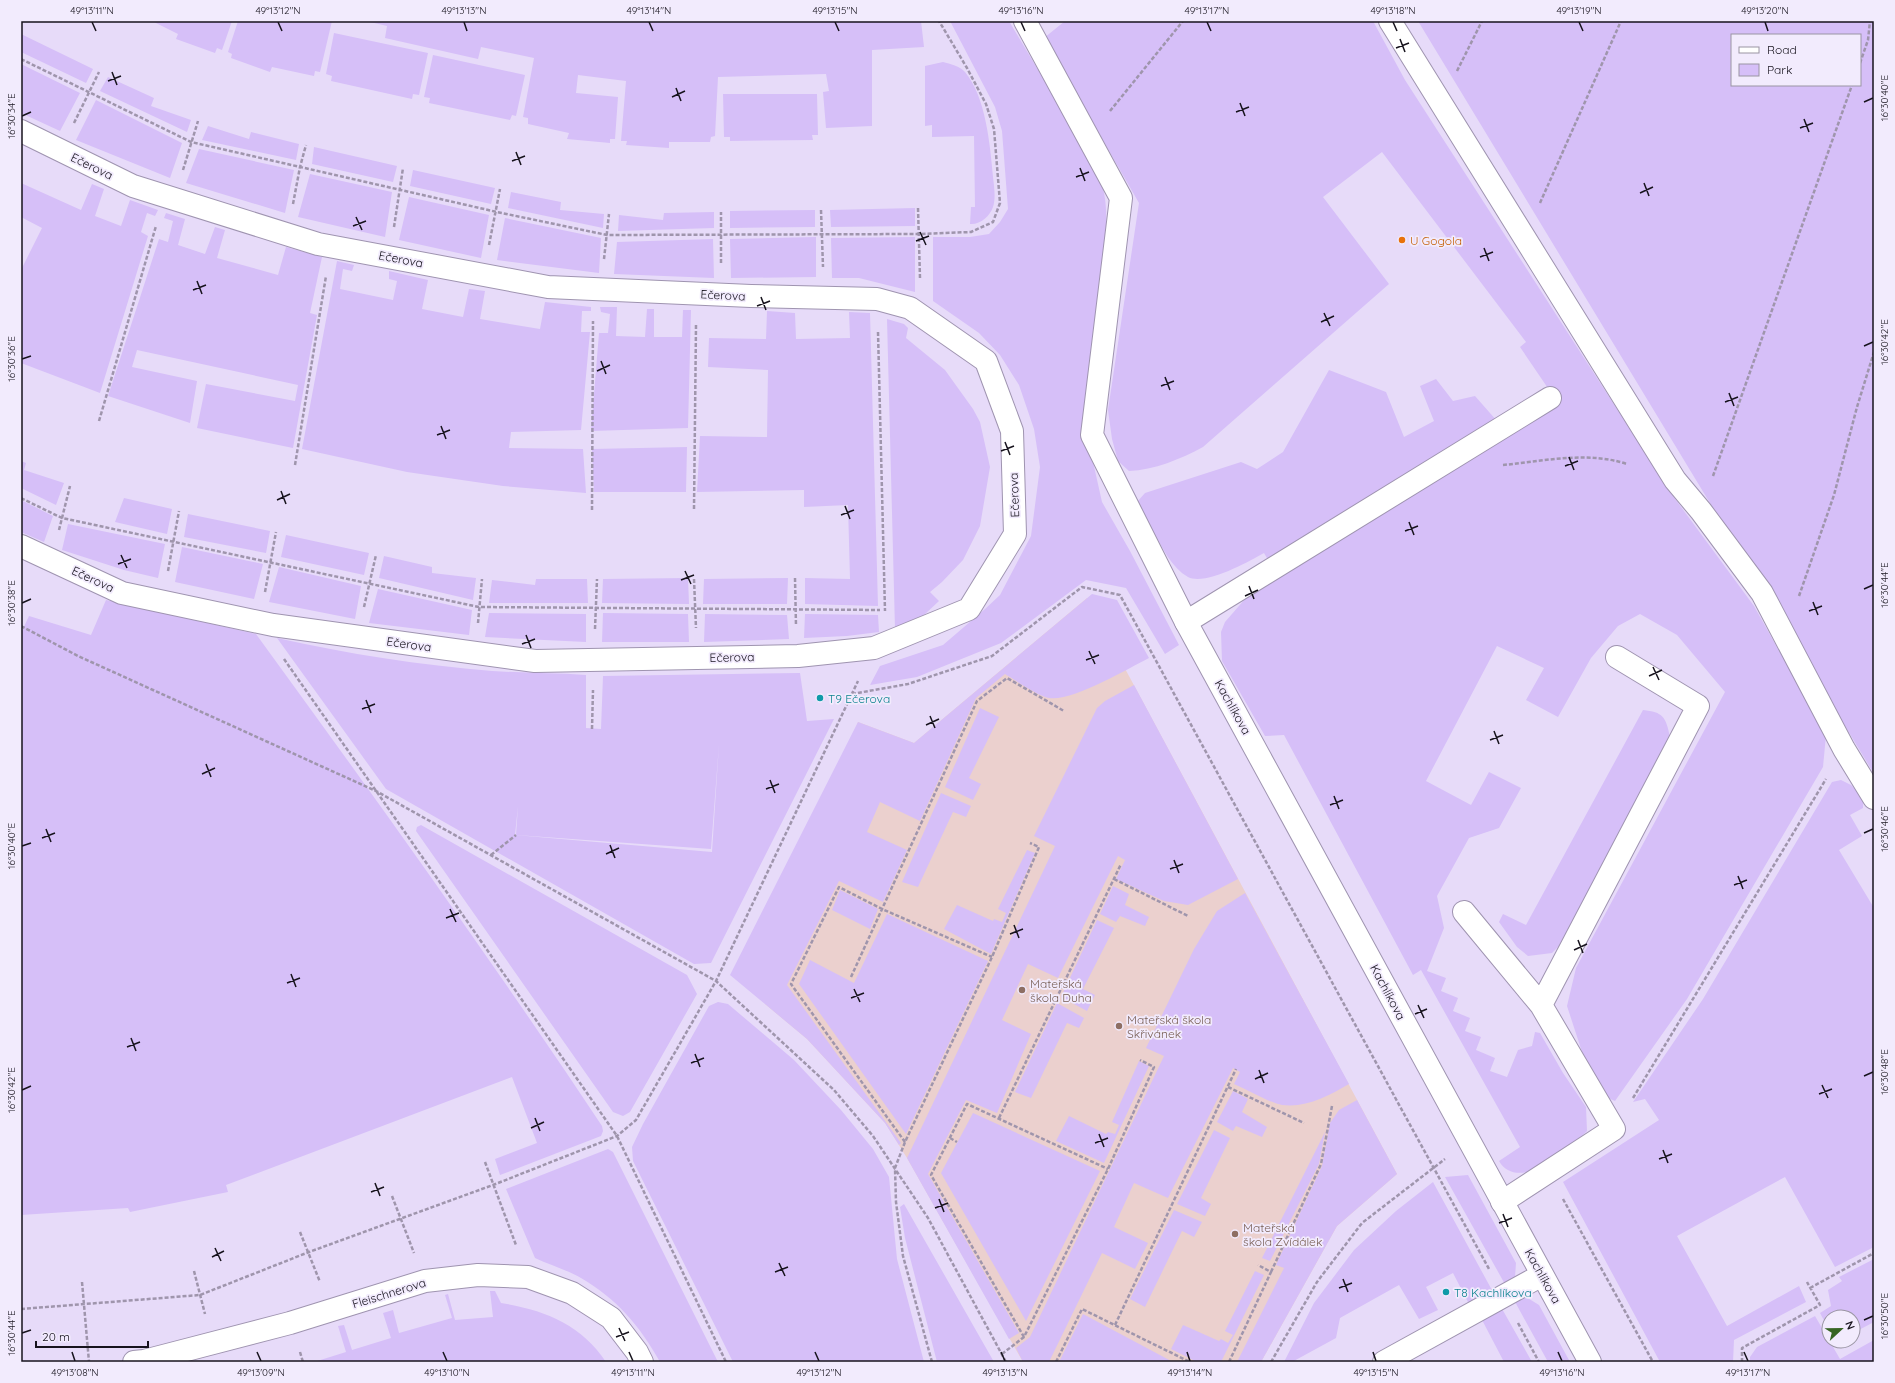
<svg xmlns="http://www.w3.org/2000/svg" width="1895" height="1383" viewBox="0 0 1895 1383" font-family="Quicksand,sans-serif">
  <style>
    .education { fill: #ebd0ce }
    .green { fill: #d6bff8; fill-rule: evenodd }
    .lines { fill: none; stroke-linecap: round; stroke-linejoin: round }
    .service-casing { stroke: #9f94b0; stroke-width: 24 }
    .minor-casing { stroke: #9f94b0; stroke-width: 24 }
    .path { stroke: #9f95ac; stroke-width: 2.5; stroke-dasharray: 4 2; stroke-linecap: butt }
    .service { stroke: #fff; stroke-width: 22 }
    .minor { stroke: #fff; stroke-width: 22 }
    .ticks { fill: none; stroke: #17131d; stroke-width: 1.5 }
    .food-dot { fill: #e8710a; stroke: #f2ebfd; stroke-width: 1.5 }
    .culture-dot { fill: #0f9aa8; stroke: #f2ebfd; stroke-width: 1.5 }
    .education-dot { fill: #8d6e63; stroke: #f2ebfd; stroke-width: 1.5 }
    .labels { text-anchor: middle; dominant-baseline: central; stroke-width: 3.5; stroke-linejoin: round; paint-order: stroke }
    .street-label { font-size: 12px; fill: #17131d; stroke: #f2ebfd }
    .food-label { font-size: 12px; fill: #c56008; stroke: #f2ebfd; text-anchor: start }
    .culture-label { font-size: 12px; fill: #0d838f; stroke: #f2ebfd; text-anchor: start }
    .education-label { font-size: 12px; fill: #785e54; stroke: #f2ebfd; text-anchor: start }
    .neatline { fill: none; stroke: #17131d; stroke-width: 1.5 }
    .ticks-label { font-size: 10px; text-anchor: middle; fill: #17131d }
  </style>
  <rect width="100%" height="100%" fill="#e7dbf9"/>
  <!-- education -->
  <path class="education" d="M1087 598 1397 1174 1337 1226 1261 1362H1023L907 1158 885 1123 807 1039 765 1004 858 722 914 743Z"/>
  <!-- green -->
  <path class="green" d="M152 21H232L222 50 217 48 215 53 176 39 178 34Z
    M238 21H332L320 72 315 71 314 76 272 67 270 72 231 58 232 54 228 52Z
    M366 21H921L924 47 872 50V126L826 128 823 92 829 91 826 74 718 77 715 136 711 137 710 142H669V148L626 145 627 141H621L626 81 578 75 576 93 618 97 615 139H610V143L567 139 569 133 528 124V118L523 117 534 58 481 47 478 59 385 38 387 26Z
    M950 21H1009L1098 171C1105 191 1107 206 1106 227L1087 435 1102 502 1130 551 1179 645 1165 654 1126 588 1086 580 1001 643 917 677 870 685 880 666 943 645 985 609 1000 595 1031 536 1040 467 1034 429 1019 385 1000 355 979 333 933 301V237H970L989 234 1000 222 1008 209 1002 131 995 107Z
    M1065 21H1373L1405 80 1673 496 1754 606 1826 735 1823 767 1687 999 1615 1101 1608 1098 1585 1061 1567 1006 1576 968 1725 692 1677 635 1640 614 1618 626 1591 658 1558 717 1526 700 1544 668 1497 646 1426 781 1471 805 1489 772 1521 788 1499 828 1469 838 1437 896 1444 928 1427 971 1446 978 1441 991 1458 998 1453 1011 1470 1018 1465 1031 1481 1037 1476 1050 1495 1058 1490 1071 1507 1077 1518 1050 1532 1046 1535 1032 1540 1033 1563 1073 1586 1107 1587 1131C1578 1140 1542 1169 1531 1171 1518 1175 1506 1173 1499 1161L1520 1147 1421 970 1413 975 1284 735 1265 736 1222 661 1221 632 1225 622 1245 599 1556 400 1520 347 1526 342 1382 152 1323 197 1389 284 1203 447C1181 459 1154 470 1129 471L1118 461 1112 439 1108 410 1139 203 1044 38Z
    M1418 21H1874V774L1865 759ZM1732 35H1860V85H1732Z
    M334 33 428 53 419 95 413 94 412 99 331 81 332 76 326 74Z
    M21 34 93 69 86 83 21 52Z
    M433 55 525 75 516 116 512 115 510 120 429 103 430 98 424 97Z
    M943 62C950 64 960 66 965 72 986 97 990 145 993 177 994 186 996 198 993 207 990 216 980 225 970 224L971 207H975L974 136 932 137V125L925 126V66Z
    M21 64 80 93 60 131 21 113Z
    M108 77 154 98 151 106 191 120 187 132 100 91Z
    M723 94H817L818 135H812L813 140 730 141V137H724Z
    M96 100 182 143 170 178 76 140Z
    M208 126 249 139 251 132 299 144 296 160 202 140Z
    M314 147 397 166 393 182 312 164Z
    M199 149 294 170 285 213 186 183Z
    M413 170 495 188 491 204 410 186Z
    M310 174 392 192 385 237 298 217Z
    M21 183 81 210 92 184 104 189 95 216 121 226 130 200 158 210 155 216 147 213 141 232 148 236 100 393 21 363V270L42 228 21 217Z
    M511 192 561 202 560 210 604 214 603 228 508 208Z
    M409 197 489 215 481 258 399 240Z
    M915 208V226L831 227 830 210Z
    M815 210V227L730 228V211Z
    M714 212V228L618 231 619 215 663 220 664 213Z
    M166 213 185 219 178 245 205 254 215 227 225 230 217 258 278 275 286 247 322 257 310 313 317 315 293 448 197 428 206 384 295 401 298 385 137 350 132 367 197 381 190 423 108 396 159 239 168 242 173 221 164 218Z
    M505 218 601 238 599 273 497 260Z
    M816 237V277L731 278 730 239Z
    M915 237V292L859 278H832L831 238Z
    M713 239 714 278 614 274 617 242Z
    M337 261 354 265 352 271 343 269 340 289 393 300 397 281 389 279V271L428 280 422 309 463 317 469 289 485 291 480 319 540 329 545 302 591 307V311H582L581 332H590L581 430 511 432 509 448 583 449 586 493 503 486 407 472 302 449Z
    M600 307H617L616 336 645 337 647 309H654V337H682L683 310H691L688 428 591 431 599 333H608L610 314 601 312Z
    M767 311 795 313 796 339 850 338 849 312 870 313 878 606 805 604V578L850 579 848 505 804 507V490L697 492 700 436 767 437 768 370 708 367 709 338 766 339Z
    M887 319 904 324 908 328 906 338 945 370 973 409 980 422 990 467 980 526 963 560 942 582 930 592 939 601 923 616 895 629Z
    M1329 370 1386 392 1404 437 1434 421 1420 386 1436 379 1453 401 1475 396 1497 421 1271 565 1264 553C1248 562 1205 586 1188 577 1172 568 1163 549 1154 533L1147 538 1137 502 1145 493 1241 462 1257 469 1283 452Z
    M687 447 686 492H594L592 449Z
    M21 461 26 463 24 470 64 483 56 505 21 488Z
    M124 498 172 509 167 534 115 522Z
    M21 500 53 516 44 542 21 532Z
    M188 514 270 531 266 553 184 537Z
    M68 524 165 544 158 578 124 570 62 550Z
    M286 535 369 553 364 575 281 557Z
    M182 547 263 564 254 599 175 582Z
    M384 556 432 567V573L476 578 473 600 379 578Z
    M279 567 361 586 355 619 269 602Z
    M688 578 689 604 602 603 603 579Z
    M788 578 787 604H703L704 579Z
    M536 579H587L588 603H489L492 580 535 585Z
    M378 589 472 610 469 635 369 623Z
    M1092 594 1117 600 1149 658C1127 669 1072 702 1049 698 1038 696 1015 680 1005 674L976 698 920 821 880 802 867 832 907 850 883 902 839 881 787 985 901 1143 899 1145 885 1123 807 1039 730 975 858 722 914 743Z
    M106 600 256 634C374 796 491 959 602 1126L603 1131 601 1136 500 1175 495 1159 537 1143 512 1077 226 1185 228 1192 130 1212 128 1208 21 1215V633L29 616 91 635Z
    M489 613 586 614V642L485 637Z
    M603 613 688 614 689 642H602Z
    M705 614 787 615 789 639 704 642Z
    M805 614 878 615 879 632 847 636 804 638Z
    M277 638C348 654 420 665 492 671 524 673 555 673 586 675V728L601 729 603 676 800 673 807 721 834 719 711 963 694 964 386 789ZM719 744 712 852 515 835 518 806 516 835 711 849Z
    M1134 685 1238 879 1188 905 1164 901 1116 879 1125 860 1118 856 1058 978 1028 964 1002 1020 1031 1034 997 1113 966 1100 928 1174 1019 1333 1009 1339 907 1158 1055 846 1034 836 1097 708 1105 701Z
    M980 708 999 717 969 778 981 784 973 800 945 787Z
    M1643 710C1663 712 1666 717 1670 737L1564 941 1552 953 1528 956 1517 947 1499 922 1503 914 1526 925Z
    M1841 780 1851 785 1863 796V808L1850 815 1862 836 1839 850 1874 908V1247L1835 1267 1785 1177 1677 1236 1727 1326 1799 1286 1806 1302 1734 1340 1733 1362H1660L1563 1182 1659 1120 1645 1099 1633 1102 1703 999 1832 782Z
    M941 793 971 806 966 817 953 812 918 887 902 882Z
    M421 825 687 975 697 994 630 1112 623 1116 613 1112 416 831 417 827Z
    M1027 850 1035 853 991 954 944 929 957 905 993 921 994 919 1002 922 1006 913 998 909Z
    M1113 886 1129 894 1125 905 1149 917 1145 926 1120 916 1116 922 1100 914Z
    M840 890 878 909 870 929 832 910Z
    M1245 893 1349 1084C1328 1096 1307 1108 1282 1105 1270 1103 1246 1089 1234 1084L1240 1072 1233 1068 1168 1198 1134 1183 1114 1227 1148 1243 1135 1269 1102 1253 1049 1362H1023L1016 1348 1030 1337 1164 1056 1146 1048 1194 949 1217 911Z
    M887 914 988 961 906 1134 799 984 810 960 854 983Z
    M1097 920 1114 928 1083 989 1095 995 1087 1011 1061 997Z
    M718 1002 728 1004 794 1060 841 1110 873 1149 889 1177 897 1259 924 1362H733L633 1161 632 1147 643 1124 709 1006Z
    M1057 1003 1084 1018 1079 1028 1067 1023 1031 1098 1015 1092Z
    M1139 1061 1149 1066 1104 1163 1056 1141 1069 1116 1106 1134 1108 1132 1115 1134 1119 1125 1112 1122Z
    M1233 1091 1248 1099 1242 1112 1267 1127 1262 1137 1236 1126 1233 1131 1217 1122Z
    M1357 1100 1397 1174 1337 1226 1261 1362H1237L1284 1268 1276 1265 1322 1166 1330 1123 1339 1110Z
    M973 1113 1100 1171 1026 1321 941 1173Z
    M1214 1130 1230 1138 1201 1198 1211 1204 1205 1216 1177 1204Z
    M1325 1132 1319 1164 1270 1261 1262 1258Z
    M608 1149 613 1152 718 1362H660C640 1326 617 1299 581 1278 567 1270 550 1265 535 1258L506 1189Z
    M1468 1175 1516 1263 1515 1277 1506 1286 1445 1177Z
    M1433 1182 1493 1292 1470 1306 1453 1273 1426 1287 1438 1310 1419 1319 1399 1285 1340 1318 1336 1338 1292 1362H1284L1314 1303 1354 1250 1396 1211Z
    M904 1204 994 1362H937L905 1238 900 1207Z
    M1174 1210 1202 1222 1194 1237 1182 1231 1145 1307 1130 1299Z
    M1874 1259V1322L1853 1333V1317H1829V1330L1820 1313 1831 1306 1828 1290 1842 1281 1839 1277Z
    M1255 1271 1264 1275 1221 1362H1197L1171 1349 1183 1325 1219 1341 1221 1339 1228 1343 1233 1335 1225 1331Z
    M490 1291H495L501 1303C544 1310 581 1324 606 1362H314L346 1352 338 1326 344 1325 352 1350 391 1338 383 1313 393 1310 399 1333 452 1318 445 1295 448 1294 455 1320 493 1317Z
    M1526 1297 1539 1305 1570 1362H1548L1514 1300Z
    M1501 1307 1532 1362H1504L1481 1318Z
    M1083 1314 1173 1362H1059Z
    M1815 1316 1840 1359 1874 1340V1362H1750V1357L1757 1347Z"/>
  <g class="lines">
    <!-- service casing -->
    <g class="service-casing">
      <path id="service" d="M1025 21 1121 198 1092 435 1186 622 1550 398
        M1390 21 1675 480 1701 511 1762 593 1844 749 1874 798
        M1464 912 1541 1005
        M1502 1202 1614 1129 1541 1005 1698 706 1617 657
        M1384 1362 1542 1275"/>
    </g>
    <!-- minor casing -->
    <g class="minor-casing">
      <path id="minor" d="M21 131 133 186 318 244 548 287 751 296 877 299 910 308 986 361 1012 431 1015 534 969 609 874 648 798 656 535 661 273 625 122 593 21 546
        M1186 622 1590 1362
        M134 1362 144 1361 290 1323 425 1281 478 1275 528 1277 572 1293 611 1318 637 1352 642 1362"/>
    </g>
    <!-- path -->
    <path class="path" d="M21 59 191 142 497 212 607 235 919 234 971 232 993 222 1000 203 994 129 986 104 967 68 939 21
      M1860 63 1868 40 1870 21
      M1457 71 1482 21
      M1110 111 1183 21
      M74 123 99 72
      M183 170 198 121
      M1540 203 1621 21
      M293 204 300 167 306 145
      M918 208 920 278
      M821 210 823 267
      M394 227 403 168
      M489 245 500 189
      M604 259 609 214
      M721 263V212
      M878 332 885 611
      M99 421 156 226
      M295 465 326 276
      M1503 465C1544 461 1587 451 1627 464
      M1713 476 1852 85
      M21 498 62 518 479 607 880 610
      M694 509 696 325
      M592 510 593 321
      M59 530 70 486
      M168 571 179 511
      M795 578 796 626
      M694 579 696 628
      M265 592 276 532
      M1799 596 1834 495 1857 407 1874 352
      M364 607 376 555
      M478 623 482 579
      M21 626 78 656 376 791 716 981 834 1090 873 1136 928 1218 1006 1362
      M595 629 597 579
      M284 659 617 1136 726 1362
      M852 694 908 684 992 656 1082 587 1120 595 1489 1269
      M592 729 593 690
      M491 855 516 835
      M1114 879 1188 916
      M851 977 977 701 1007 678 1064 711
      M1228 1087 1304 1123
      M1633 1098 1826 779
      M999 1118 1121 864
      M950 1138 957 1142
      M905 1142 791 984 839 887 882 909 992 957
      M485 1162 516 1245
      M392 1196 414 1253
      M1563 1199 1653 1362
      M300 1232 320 1282
      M194 1271 205 1314
      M1271 1272 1321 1164 1332 1106
      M82 1282 89 1362
      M1810 1288 1874 1253
      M21 1309 200 1295 309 1252 493 1185 617 1136 636 1120 716 981 858 681
      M1518 1323 1539 1362
      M1115 1325 1236 1069
      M1024 1337 931 1175 967 1104 1108 1169
      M300 1352 303 1362
      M1002 1354 1024 1337 1108 1169 1154 1067 1140 1060
      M932 1362 903 1256 896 1202 895 1168 905 1142 992 957 1039 847 1030 843
      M1056 1362 1082 1309 1190 1362
      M1229 1362 1271 1272 1258 1265
      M1271 1362 1317 1282 1362 1223 1445 1159
      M1742 1362V1348L1820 1305 1807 1282"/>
    <!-- service -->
    <use href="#service" class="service"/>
    <!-- minor -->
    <use href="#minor" class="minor"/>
  </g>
  <!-- ticks -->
  <path class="ticks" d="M92 22 96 31M278 22 282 31M464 22 467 31M649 22 653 31M835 22 839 31M1021 22 1025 31M1207 22 1211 31M1393 22 1397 31M1579 22 1583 31M1765 22 1768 31M1400 39 1405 52M1396 48 1409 43M112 72 117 85M108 81 121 76M676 88 681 101M672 97 685 91M1864 102 1873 98M1240 103 1245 116M1236 112 1249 107M22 116 31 112M1804 119 1809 132M1800 128 1813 123M516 152 521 165M512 161 525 156M1080 168 1085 181M1076 177 1089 172M1644 183 1649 196M1640 193 1653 187M356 217 362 230M353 226 366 221M920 232 926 245M916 241 929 236M1484 248 1489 261M1480 257 1493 252M197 281 202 294M193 290 206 285M761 297 766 310M757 306 770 301M1324 313 1330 326M1321 322 1334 316M1864 346 1873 342M22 359 31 356M601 361 606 374M597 371 610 365M1165 377 1170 390M1161 386 1174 381M1729 393 1734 406M1725 402 1738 397M441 426 446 439M437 435 450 430M1005 442 1010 455M1001 451 1014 446M1569 457 1574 470M1565 466 1578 461M281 491 286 504M277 500 290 494M845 506 850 519M841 515 854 510M1409 522 1414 535M1405 531 1418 526M121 555 127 568M118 564 131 559M685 571 691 584M681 580 694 575M1249 586 1254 599M1864 589 1873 585M1245 596 1258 590M1813 602 1818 615M22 603 31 599M1809 611 1822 606M526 635 531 648M522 644 535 639M1089 651 1095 664M1086 660 1099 655M1653 667 1659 680M1649 676 1662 670M366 700 371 713M362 709 375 704M930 716 935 728M926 725 939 719M1494 731 1499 744M1490 740 1503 735M206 764 211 777M202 774 215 768M770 780 775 793M766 789 779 784M1334 796 1339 809M1330 805 1343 800M46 829 51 842M1864 833 1873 829M42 838 55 833M610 845 615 858M22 846 31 843M606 854 619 848M1174 860 1179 873M1170 869 1183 864M1738 876 1743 889M1734 885 1747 880M450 909 456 922M446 918 459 913M1014 925 1019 938M1010 934 1023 929M1578 940 1583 953M1574 950 1587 944M291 974 296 987M287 983 300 978M854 989 860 1002M851 998 864 993M1418 1005 1424 1018M1415 1014 1427 1009M131 1038 136 1051M127 1047 140 1042M695 1054 700 1067M691 1063 704 1058M1259 1070 1264 1083M1864 1076 1873 1072M1255 1079 1268 1073M1822 1085 1828 1098M22 1090 31 1086M1819 1094 1832 1089M535 1118 540 1131M531 1128 544 1122M1099 1134 1104 1147M1095 1143 1108 1138M1663 1150 1668 1163M1659 1159 1672 1154M375 1183 380 1196M371 1192 384 1187M939 1199 944 1212M935 1208 948 1203M1503 1214 1508 1227M1499 1223 1512 1218M215 1248 221 1261M212 1257 224 1251M779 1263 785 1276M775 1272 788 1267M1343 1279 1348 1292M1339 1288 1352 1283M1864 1320 1873 1316M619 1328 625 1341M22 1333 31 1330M616 1337 629 1332M72 1352 75 1361M257 1352 261 1361M443 1352 447 1361M629 1352 633 1361M815 1352 819 1361M1001 1352 1005 1361M1187 1352 1190 1361M1373 1352 1376 1361M1558 1352 1562 1361M1744 1352 1748 1361"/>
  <!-- markers -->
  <circle class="food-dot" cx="1402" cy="240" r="4"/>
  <g class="culture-dot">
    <circle cx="820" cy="698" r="4"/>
    <circle cx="1446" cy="1292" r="4"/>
  </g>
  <g class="education-dot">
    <circle cx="1022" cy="990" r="4"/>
    <circle cx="1119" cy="1026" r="4"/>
    <circle cx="1235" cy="1234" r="4"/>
  </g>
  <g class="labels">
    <!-- street labels -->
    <g class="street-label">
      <text transform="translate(92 166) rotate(26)">Ečerova</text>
      <text transform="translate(401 259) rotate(11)">Ečerova</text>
      <text transform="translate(723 295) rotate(3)">Ečerova</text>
      <text transform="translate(1014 495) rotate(-92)">Ečerova</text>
      <text transform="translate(93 579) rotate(25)">Ečerova</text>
      <text transform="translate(409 644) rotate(8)">Ečerova</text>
      <text transform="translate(732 657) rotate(-1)">Ečerova</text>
      <text transform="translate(1233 707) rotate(61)">Kachlíkova</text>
      <text transform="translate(1388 992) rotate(62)">Kachlíkova</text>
      <text transform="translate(1543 1276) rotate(61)">Kachlíkova</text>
      <text transform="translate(389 1293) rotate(-17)">Fleischnerova</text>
    </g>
    <!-- food labels -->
    <g class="food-label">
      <text x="1410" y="240">U Gogola</text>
    </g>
    <!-- culture labels -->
    <g class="culture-label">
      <text x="828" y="698">T9 Ečerova</text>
      <text x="1454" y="1292">T8 Kachlíkova</text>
    </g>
    <!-- education labels -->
    <g class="education-label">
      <text x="1030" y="983">Mateřská<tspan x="1030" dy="14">škola Duha</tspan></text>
      <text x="1127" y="1019">Mateřská škola<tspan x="1127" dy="14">Skřivánek</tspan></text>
      <text x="1243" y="1227">Mateřská<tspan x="1243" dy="14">škola Zvídálek</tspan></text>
    </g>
  </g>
  <!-- border -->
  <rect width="1895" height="1383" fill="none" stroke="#f2ebfd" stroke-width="44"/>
  <!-- legend -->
  <rect x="1731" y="34" width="130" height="52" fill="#f2ebfd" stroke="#9a95a3"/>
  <rect x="1739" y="47" width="20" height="6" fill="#ffffff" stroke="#9a95a3"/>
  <text x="1767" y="54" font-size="12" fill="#17131d">Road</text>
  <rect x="1739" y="64" width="20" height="12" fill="#d6bff8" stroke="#9a95a3"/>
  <text x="1767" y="74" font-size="12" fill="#17131d">Park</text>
  <!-- north arrow -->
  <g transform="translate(1841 1329) rotate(68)"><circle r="19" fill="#f2ebfd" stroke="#9a95a3"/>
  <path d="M0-3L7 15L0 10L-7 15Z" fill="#376523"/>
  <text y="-6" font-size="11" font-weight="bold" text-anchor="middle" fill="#17131d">N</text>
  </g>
  <!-- scale -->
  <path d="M36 1341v6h112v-6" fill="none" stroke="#17131d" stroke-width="2"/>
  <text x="42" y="1341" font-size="12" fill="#17131d" stroke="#f2ebfd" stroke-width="3" paint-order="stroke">20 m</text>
  <rect x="22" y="22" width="1851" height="1339" class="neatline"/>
  <g class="ticks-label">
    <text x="92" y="14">49°13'11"N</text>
    <text x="278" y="14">49°13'12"N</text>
    <text x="464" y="14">49°13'13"N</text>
    <text x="649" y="14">49°13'14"N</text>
    <text x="835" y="14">49°13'15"N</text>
    <text x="1021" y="14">49°13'16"N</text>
    <text x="1207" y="14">49°13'17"N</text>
    <text x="1393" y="14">49°13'18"N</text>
    <text x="1579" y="14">49°13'19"N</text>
    <text x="1765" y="14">49°13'20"N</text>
    <text transform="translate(1884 98) rotate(-90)" y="4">16°30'40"E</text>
    <text transform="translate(11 116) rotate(-90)" y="4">16°30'34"E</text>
    <text transform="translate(1884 342) rotate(-90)" y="4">16°30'42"E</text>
    <text transform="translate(11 359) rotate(-90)" y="4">16°30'36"E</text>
    <text transform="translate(1884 585) rotate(-90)" y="4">16°30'44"E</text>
    <text transform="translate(11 603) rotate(-90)" y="4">16°30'38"E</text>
    <text transform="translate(1884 829) rotate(-90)" y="4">16°30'46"E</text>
    <text transform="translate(11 846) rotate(-90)" y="4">16°30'40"E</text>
    <text transform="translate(1884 1072) rotate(-90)" y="4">16°30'48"E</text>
    <text transform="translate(11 1090) rotate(-90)" y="4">16°30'42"E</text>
    <text transform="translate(1884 1316) rotate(-90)" y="4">16°30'50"E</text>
    <text transform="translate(11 1333) rotate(-90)" y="4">16°30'44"E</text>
    <text x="75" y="1376">49°13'08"N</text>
    <text x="261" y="1376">49°13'09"N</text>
    <text x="447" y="1376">49°13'10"N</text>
    <text x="633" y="1376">49°13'11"N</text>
    <text x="819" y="1376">49°13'12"N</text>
    <text x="1005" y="1376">49°13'13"N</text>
    <text x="1190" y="1376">49°13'14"N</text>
    <text x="1376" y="1376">49°13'15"N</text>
    <text x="1562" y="1376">49°13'16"N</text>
    <text x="1748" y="1376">49°13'17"N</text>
  </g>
</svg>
